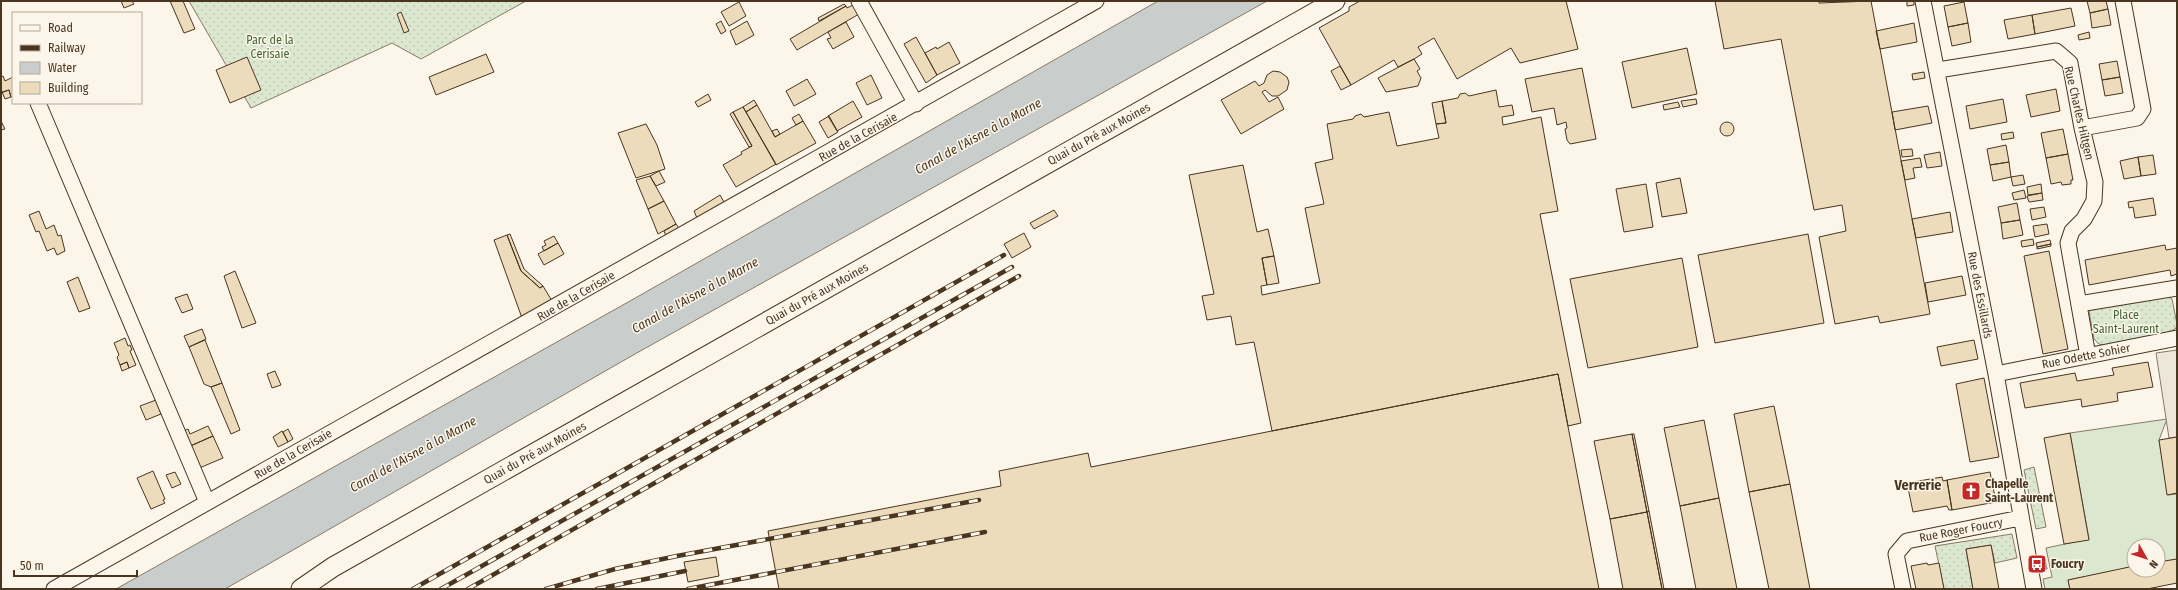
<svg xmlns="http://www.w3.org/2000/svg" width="2178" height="590" viewBox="0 0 2178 590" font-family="'Fira Sans Condensed',sans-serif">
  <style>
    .grass { fill: url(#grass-dots); stroke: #887966 }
    .garden { fill: #dce7d0; stroke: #887966 }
    .parking { fill: #ede7d9; stroke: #887966 }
    .water { fill: #c9cecd; stroke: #887966 }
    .building { fill: #ecdcbc; stroke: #4a3520 }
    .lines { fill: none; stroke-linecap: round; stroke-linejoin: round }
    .minor-casing { stroke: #4a3520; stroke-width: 17 }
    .tertiary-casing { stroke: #4a3520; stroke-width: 21 }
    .minor { stroke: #fbf6e9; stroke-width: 15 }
    .tertiary { stroke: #fbf6e9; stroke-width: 19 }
    .rail-casing { stroke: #4a3520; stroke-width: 4.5 }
    .rail { stroke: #fbf6e9; stroke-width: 3; stroke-dasharray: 9; stroke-linecap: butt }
    .labels { text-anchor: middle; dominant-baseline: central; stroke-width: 3; stroke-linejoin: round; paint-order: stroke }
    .park-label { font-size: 12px; fill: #436837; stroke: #fbf6e9 }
    .street-label { font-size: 12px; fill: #4a3520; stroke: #fbf6e9 }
    .poi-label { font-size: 12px; font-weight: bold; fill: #4a3520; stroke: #fbf6e9; text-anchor: start }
    .water-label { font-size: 13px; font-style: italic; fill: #4a3520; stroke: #fbf6e9 }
    .quarter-label { font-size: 14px; font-weight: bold; fill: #4a3520; stroke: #fbf6e9 }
  </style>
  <defs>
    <pattern id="grass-dots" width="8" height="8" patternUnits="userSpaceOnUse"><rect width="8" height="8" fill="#dce7d0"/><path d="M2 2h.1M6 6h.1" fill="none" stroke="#bec7b2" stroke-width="1.8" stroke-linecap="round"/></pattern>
  </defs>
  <rect width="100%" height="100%" fill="#fbf6e9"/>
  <!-- grass -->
  <path class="grass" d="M189 1H526L421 59 392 43 251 108Z
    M2168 296 2172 299 2177 324 2176 328 2170 332 2103 345 2099 344 2094 339 2089 312 2091 309Z
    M2034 467 2046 527 2036 529 2024 470Z
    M2012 534 2017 558 1995 563 1991 545 1966 549 1973 589H1944L1935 546Z"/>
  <!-- garden -->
  <path class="garden" d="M2167 419 2159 440 2168 495 2177 494V559L2158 563V546H2134V567L2068 580 2070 589H2045L2043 579 2052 577 2046 548 2089 539 2070 433Z"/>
  <!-- parking -->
  <path class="parking" d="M2177 350V437L2169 438 2156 353Z"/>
  <!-- water -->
  <path class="water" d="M1158 1H1267L635 354 225 589H116L630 301Z"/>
  <!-- building -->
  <path class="building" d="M121 1H132L134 4 124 8Z
    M170 1H183L195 29 184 33Z
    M1360 1H1566L1578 49 1520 63 1511 48 1457 79 1434 38 1418 47 1422 54 1414 59 1398 67 1394 60 1351 85 1319 28 1349 11V7Z
    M1715 1H1819V3L1871 1 1930 314 1880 323 1878 316 1835 324 1819 237 1846 231 1842 205 1814 210 1781 39 1724 49Z
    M1907 1H1914V5L1907 6Z
    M2087 1H2106L2108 9 2090 13Z
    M739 2 746 16 729 26 721 12Z
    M1964 2 1968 23 1948 27 1944 6Z
    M844 4 846 6 819 21 818 18Z
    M853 5 859 14 797 50 790 39 846 6 847 8Z
    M2071 8 2075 26 2035 34 2032 15Z
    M2108 9 2111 25 2092 28 2090 13Z
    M401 12 409 31 404 33 397 14Z
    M2032 15 2035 34 2008 39 2004 20Z
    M721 21 726 31 721 34 716 24Z
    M747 21 754 35 736 45 730 31Z
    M846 22 854 37 833 49 827 39 831 38 828 32Z
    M1914 23 1917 42 1880 49 1876 31Z
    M1968 23 1971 42 1952 46 1948 27Z
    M2089 32 2090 38 2079 40 2078 35Z
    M916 37 937 75 926 83 904 44Z
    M949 42 960 63 937 75 925 53 936 47 937 49Z
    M1687 48 1697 94 1632 108 1622 62Z
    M486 54 494 72 436 95 429 77Z
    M247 57 261 90 230 103 216 70Z
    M1414 59 1420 69 1417 71 1421 78 1418 86 1386 92 1378 78Z
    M2117 61 2120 77 2102 80 2099 64Z
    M1340 66 1351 85 1341 90 1331 71Z
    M1582 68 1596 139 1570 144 1567 140 1565 129 1567 128 1566 122 1557 125 1554 108 1532 112 1525 79Z
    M1273 71 1280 72 1287 77 1289 82 1287 90 1278 96H1272L1265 90 1262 92 1269 102 1278 97 1284 109 1241 134 1221 100 1255 81 1259 86 1264 83 1267 75Z
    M1924 72 1925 78 1913 80 1912 74Z
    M871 75 882 98 867 105 856 83Z
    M3 76 5 81 13 77V96L11 97 9 90 1 93V77Z
    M2120 77 2123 93 2105 96 2102 80Z
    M807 79 816 94 794 106 786 91Z
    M2056 89 2060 111 2031 117 2026 95Z
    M9 90 11 97 5 99 2 92Z
    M1496 90 1499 107 1512 105 1514 115 1502 117 1503 125 1541 117 1558 211 1540 214 1581 423 1568 426 1558 374 1272 431 1254 342 1236 345 1231 316 1207 320 1202 296 1214 294 1189 175 1243 165 1257 232 1268 229 1274 256 1262 258 1267 285 1261 286 1262 295 1320 283 1305 208 1324 204 1315 163 1333 159 1327 124 1353 119 1355 116 1361 114 1364 117 1389 112 1397 146 1439 138 1436 124 1446 123 1442 101 1458 98 1460 94 1465 93 1469 96Z
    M708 94 711 100 698 107 695 102Z
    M1696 99 1697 104 1683 107 1681 101Z
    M2003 99 2007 122 1970 129 1966 106Z
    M754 100 757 105 746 112 743 107Z
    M853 101 862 117 837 131 828 116Z
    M1442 101 1446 123 1436 124 1432 103Z
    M1678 102 1680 107 1664 110 1663 105Z
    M757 105 775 137 803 121 816 143 776 165 746 112Z
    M1928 106 1932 123 1895 130 1892 112Z
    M743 107 776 164 736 187 723 165 742 154 741 152 752 146 733 112Z
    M733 112 752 146 749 147 730 114Z
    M799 114 803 121 796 125 792 118Z
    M829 116 838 132 828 138 819 122Z
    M1 121 5 129 1 130Z
    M1720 129a7 7 0 1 1 14 0a7 7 0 1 1-14 0Z
    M646 124 657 145 665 169 636 178 618 133Z
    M777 129 780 134 775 137 772 131Z
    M2063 129 2068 154 2046 158 2041 133Z
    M2013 132 2014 138 2002 140 2001 134Z
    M2006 145 2009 162 1990 165 1987 149Z
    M1912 149 1913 156 1902 157 1901 150Z
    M1940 152 1942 166 1927 168 1924 155Z
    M2068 154 2073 180H2071V184L2062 185 2061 182 2051 184 2046 158Z
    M2153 155 2156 174 2141 176 2138 157Z
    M2138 157 2141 176 2124 179 2120 161Z
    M1920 158 1922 167 1913 168 1915 178 1905 180 1901 161Z
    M2009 162 2011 177 1993 181 1990 165Z
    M659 171 665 182 656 186 650 176Z
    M2023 175 2025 184 2013 186 2011 177Z
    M650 176 664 201 648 209 636 180Z
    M1680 178 1687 213 1662 217 1656 183Z
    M1646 184 1653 227 1624 232 1616 189Z
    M2041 184 2042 193 2028 195 2027 187Z
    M2024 190 2026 198 2014 200 2012 193Z
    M2042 193 2043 200 2029 202 2027 196Z
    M720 195 724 202 697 218 694 211Z
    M2153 198 2156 215 2135 218 2133 207 2129 208 2128 202Z
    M664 201 676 224 658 234 648 209Z
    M2017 203 2020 220 2001 223 1998 207Z
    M2044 207 2046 217 2032 220 2030 209Z
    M1054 210 1058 216 1034 229 1030 223Z
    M39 211 46 229 54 225 58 236 61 235 65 251 57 255 54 248 47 251 39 231 36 232 29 215Z
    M1950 212 1953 232 1916 238 1912 219Z
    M2020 220 2023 235 2003 239 2001 223Z
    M676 224 679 228 666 236 664 231Z
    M2047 224 2049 234 2035 237 2033 226Z
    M1024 233 1031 247 1012 258 1004 244Z
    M510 234 524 269 543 286 540 288 521 271 507 235Z
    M1808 234 1824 323 1715 343 1698 255Z
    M507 235 521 271 540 288 543 286 552 301 522 318 494 240Z
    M554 236 558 243 544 251 542 247 546 245 544 241Z
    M2033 239 2034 245 2022 247 2021 241Z
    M2050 240 2051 244 2037 247 2036 243Z
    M558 243 564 254 544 265 538 254Z
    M2051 244V246L2037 249V247Z
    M2165 245 2166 250 2177 248V274L2171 276 2170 270 2089 285 2085 260Z
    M2049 251 2068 349 2043 354 2024 256Z
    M1274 256 1279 283 1267 285 1262 258Z
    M1682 258 1698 347 1588 368 1570 279Z
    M235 271 256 323 242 328 224 276Z
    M1962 276 1966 295 1928 302 1925 283Z
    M78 277 90 308 79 312 67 282Z
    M187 294 193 309 182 313 175 298Z
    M202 329 206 339 189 347 184 336Z
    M125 338 128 346 130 345 132 350 130 351 136 365 129 368 127 362 120 365 117 357 119 355 114 343Z
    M205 340 222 383 211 387 204 384 189 347Z
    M1974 340 1978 359 1941 366 1937 347Z
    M127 362 129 368 122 371 120 365Z
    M2148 362 2153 387 2117 393 2118 401 2082 407 2081 399 2025 408 2020 383 2075 373 2077 381 2114 375 2112 368Z
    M275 371 281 385 272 388 267 374Z
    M1558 374 1599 589H779L768 531 1001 486 999 471 1088 453 1091 467Z
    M1984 378 1999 457 1970 462 1956 384Z
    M222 383 240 430 231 434 211 387Z
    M156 400 161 414 146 420 140 406Z
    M1774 406 1790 484 1749 492 1734 414Z
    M1704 420 1719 498 1680 506 1664 428Z
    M208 426 213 436 188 447 181 432 188 429 190 434Z
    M288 429 293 439 288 442 283 432Z
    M282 431 288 442 278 447 273 437Z
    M2070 433 2089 540 2064 544 2044 438Z
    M1632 434 1647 512 1610 519 1594 441Z
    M1632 434H1634L1649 511 1647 512Z
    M213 436 223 458 197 469 188 447Z
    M2177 437V493L2167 495 2159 440Z
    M153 471 165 499 163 500 165 503 151 509 137 478Z
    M175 472 181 484 172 488 166 475Z
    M1990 472 1996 502 1952 510 1947 480Z
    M1942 477 1943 481 1947 480 1952 510H1949L1947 506 1913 512 1907 483Z
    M1790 484 1810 589H1769L1749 492Z
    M1719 498 1737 589H1696L1680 506Z
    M1649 511 1664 589H1662L1647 512Z
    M1647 512 1662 589H1623L1610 519Z
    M1991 545 1999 589H1973L1966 549Z
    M716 557 719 576 688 582 684 562Z
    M2041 559H2045L2047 569 2043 570Z
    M2177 559V583L2147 589H2070L2068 580 2134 566V570H2158V562Z
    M1927 563 1928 565 1939 563 1944 589H1916L1911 566Z"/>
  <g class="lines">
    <!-- minor casing -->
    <g class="minor-casing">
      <path id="minor" d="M859 1 916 104
        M1923 1 1996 374 2034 589
        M1938 70 2056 51 2070 63 2082 128 2095 182 2094 201 2084 219 2072 231 2068 243 2088 356
        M38 103 207 502
        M2082 128 2137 118 2143 109 2123 1
        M2079 304 2177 288
        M1996 374 2177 338
        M54 589C401 392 750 199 1096 1
        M1903 589 1896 554 1907 541 2020 518"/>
    </g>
    <!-- tertiary casing -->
    <g class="tertiary-casing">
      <path id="tertiary" d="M301 589 333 567 1335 1"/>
    </g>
    <!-- minor -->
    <use href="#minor" class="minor"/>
    <!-- tertiary -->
    <use href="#tertiary" class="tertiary"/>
    <!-- rail casing -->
    <g class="rail-casing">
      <path id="rail" d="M413 589 1004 255
        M441 589 1012 267
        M468 589 1019 276
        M546 589 615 569 677 556 979 500
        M597 589 685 571
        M688 589 985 532"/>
    </g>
    <!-- rail -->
    <use href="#rail" class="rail"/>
  </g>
  <!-- icons -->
  <defs>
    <g id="church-square" transform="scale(1)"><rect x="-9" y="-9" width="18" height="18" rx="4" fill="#c62828" stroke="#fbf6e9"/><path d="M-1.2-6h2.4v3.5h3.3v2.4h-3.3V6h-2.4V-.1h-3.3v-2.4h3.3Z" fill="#fff"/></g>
    <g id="bus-square" transform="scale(1)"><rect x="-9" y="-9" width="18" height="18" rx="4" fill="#c62828" stroke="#fbf6e9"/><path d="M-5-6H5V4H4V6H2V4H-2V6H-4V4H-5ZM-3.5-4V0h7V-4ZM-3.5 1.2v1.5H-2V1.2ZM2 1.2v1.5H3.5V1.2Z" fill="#fff"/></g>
  </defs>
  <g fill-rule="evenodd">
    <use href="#church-square" x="1971" y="491"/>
    <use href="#bus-square" x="2037" y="564"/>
  </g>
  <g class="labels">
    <!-- park labels -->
    <g class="park-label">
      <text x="270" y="40">Parc de la<tspan x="270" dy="14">Cerisaie</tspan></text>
      <text x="2126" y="315">Place<tspan x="2126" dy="14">Saint-Laurent</tspan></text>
    </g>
    <!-- street labels -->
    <g class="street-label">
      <text transform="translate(2079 113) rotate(77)">Rue Charles Hiltgen</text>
      <text transform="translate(1099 134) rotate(-29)">Quai du Pré aux Moines</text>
      <text transform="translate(858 137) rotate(-29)">Rue de la Cerisaie</text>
      <text transform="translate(817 294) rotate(-29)">Quai du Pré aux Moines</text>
      <text transform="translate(1980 295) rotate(79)">Rue des Essillards</text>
      <text transform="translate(576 296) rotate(-30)">Rue de la Cerisaie</text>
      <text transform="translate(2086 356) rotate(-11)">Rue Odette Sohier</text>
      <text transform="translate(535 453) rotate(-29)">Quai du Pré aux Moines</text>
      <text transform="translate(293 454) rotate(-30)">Rue de la Cerisaie</text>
      <text transform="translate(1961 530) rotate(-11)">Rue Roger Foucry</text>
    </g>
    <!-- poi labels -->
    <g class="poi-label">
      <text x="1985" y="484">Chapelle<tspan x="1985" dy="14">Saint-Laurent</tspan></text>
      <text x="2051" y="564">Foucry</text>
    </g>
    <!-- water labels -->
    <g class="water-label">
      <text transform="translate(978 136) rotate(-29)">Canal de l'Aisne à la Marne</text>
      <text transform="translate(695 295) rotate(-29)">Canal de l'Aisne à la Marne</text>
      <text transform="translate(413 454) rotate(-29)">Canal de l'Aisne à la Marne</text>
    </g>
    <!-- quarter labels -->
    <g class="quarter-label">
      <text x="1918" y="485">Verrerie</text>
    </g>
  </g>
  <!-- border -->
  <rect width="2178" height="590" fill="none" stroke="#4a3520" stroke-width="4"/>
  <!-- legend -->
  <rect x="12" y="12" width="130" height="92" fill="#fbf6e9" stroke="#b4a999"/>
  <rect x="20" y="25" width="20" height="6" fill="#fbf6e9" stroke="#b4a999"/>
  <text x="48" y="32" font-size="12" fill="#4a3520">Road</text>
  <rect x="20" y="45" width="20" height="6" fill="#4a3520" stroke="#b4a999"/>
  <text x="48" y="52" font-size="12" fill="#4a3520">Railway</text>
  <rect x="20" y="62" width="20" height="12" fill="#c9cecd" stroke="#b4a999"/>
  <text x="48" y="72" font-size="12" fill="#4a3520">Water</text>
  <rect x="20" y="82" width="20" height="12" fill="#ecdcbc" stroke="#b4a999"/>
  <text x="48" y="92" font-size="12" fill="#4a3520">Building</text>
  <!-- north arrow -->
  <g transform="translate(2146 558) rotate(129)"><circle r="19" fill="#fbf6e9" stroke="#b4a999"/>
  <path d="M0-3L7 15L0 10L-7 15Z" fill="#c62828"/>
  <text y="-6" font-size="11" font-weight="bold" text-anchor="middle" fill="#4a3520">N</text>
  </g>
  <!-- scale -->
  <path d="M14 570v6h123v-6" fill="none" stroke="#4a3520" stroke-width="2"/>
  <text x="20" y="570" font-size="12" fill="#4a3520" stroke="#fbf6e9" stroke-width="3" paint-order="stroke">50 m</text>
</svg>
